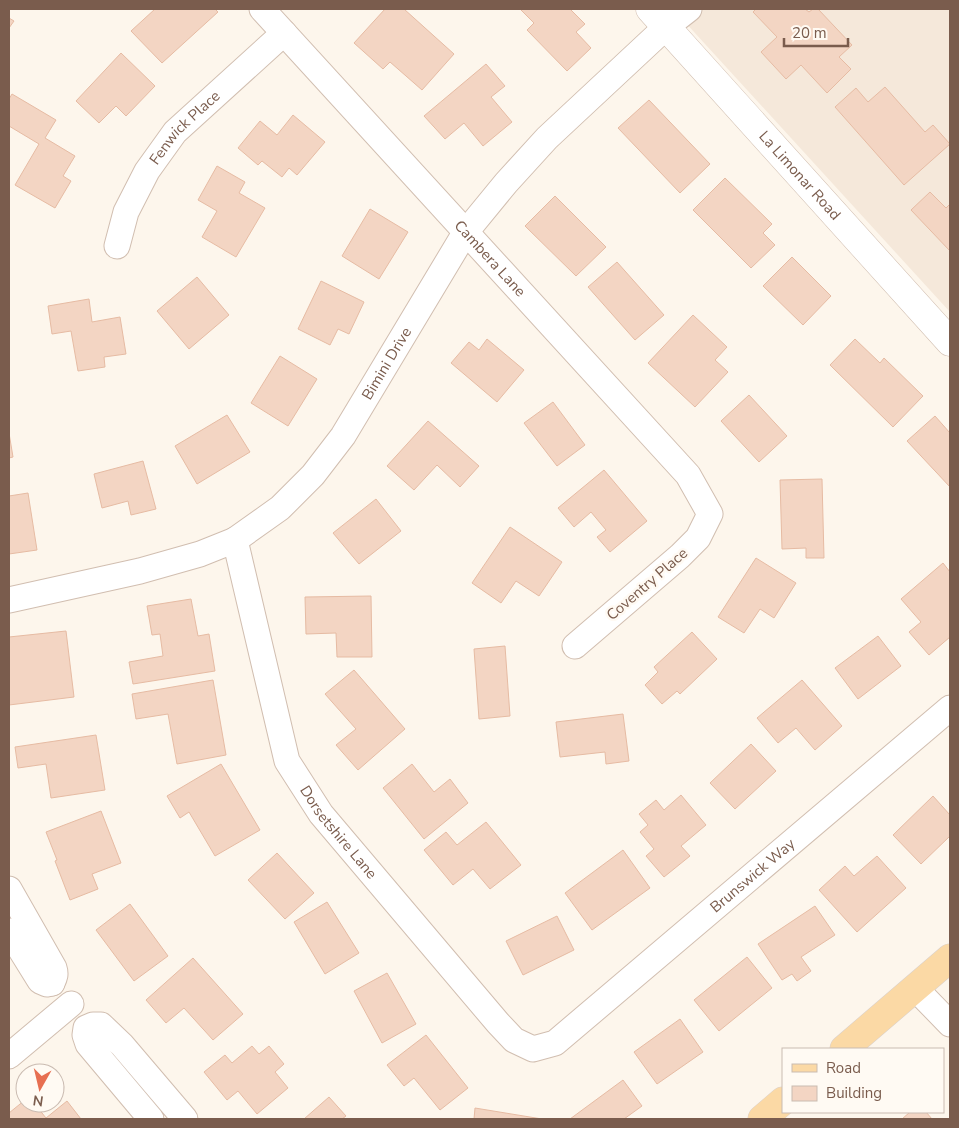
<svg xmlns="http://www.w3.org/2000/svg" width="959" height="1128" viewBox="0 0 959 1128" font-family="'Nunito Sans',sans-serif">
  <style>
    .residential { fill: #f5e8da }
    .building { fill: #f3d5c3; stroke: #e6bba3 }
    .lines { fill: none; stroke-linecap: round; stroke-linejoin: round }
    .minor-casing { stroke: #d1beb0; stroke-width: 27 }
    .tertiary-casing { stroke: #d1beb0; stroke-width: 29 }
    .primary-casing { stroke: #dad1cd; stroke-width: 29 }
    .minor { stroke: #fff; stroke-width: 25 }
    .tertiary { stroke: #fff; stroke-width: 28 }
    .primary { stroke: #fbd9a5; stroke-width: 28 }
    .labels { text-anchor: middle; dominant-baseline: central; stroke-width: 5; stroke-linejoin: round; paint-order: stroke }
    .street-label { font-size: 15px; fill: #7a5c4d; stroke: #fffaf3 }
  </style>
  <rect width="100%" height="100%" fill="#fdf6ec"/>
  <!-- residential -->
  <path class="residential" d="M673 9H950V312Z"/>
  <!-- building -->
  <path class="building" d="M155 9H215L218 12 162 63 131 31Z
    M385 9H404L454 54 422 90 390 62 383 69 354 43Z
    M520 9H570L585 24 576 32 591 48 567 71 527 30 534 23Z
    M756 9H805L809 12 813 9H818L852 45 839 57 851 69 827 93 801 65 786 79 761 52 777 37 753 12Z
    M9 18 14 21 9 28Z
    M121 53 155 86 126 116 116 106 99 123 76 101Z
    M486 64 505 86 491 97 512 122 483 146 464 123 445 139 424 116Z
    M885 87 925 132 933 125 950 144 904 185 835 107 856 88 868 102Z
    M12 94 56 120 45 138 75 156 63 176 71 181 55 208 15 185 39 144 9 126V99Z
    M649 100 710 164 680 193 618 128Z
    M293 115 325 142 297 175 289 168 282 177 262 161 258 165 238 148 260 121 277 135Z
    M217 166 245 182 239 193 265 208 236 257 202 237 217 211 198 200Z
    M725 178 772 224 763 233 775 245 751 268 693 210Z
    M930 192 946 208 950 204V251L911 210Z
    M555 196 606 247 576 276 525 226Z
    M370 209 408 232 379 279 342 256Z
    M792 257 831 296 803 325 763 286Z
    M617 262 664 315 635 340 588 287Z
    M197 277 229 315 189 349 157 311Z
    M321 281 364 302 349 334 338 329 330 345 298 329Z
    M89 299 92 322 120 317 126 354 104 357 105 367 78 371 71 331 52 334 48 306Z
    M693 315 727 347 715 360 728 372 695 407 648 363Z
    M487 339 524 370 497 402 451 363 469 342 479 350Z
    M855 339 880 363 884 358 923 396 893 427 830 365Z
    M280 356 317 379 288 426 251 403Z
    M749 395 787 436 759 462 721 421Z
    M553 402 585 445 557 466 524 423Z
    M227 415 250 452 197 484 175 446Z
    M935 416 950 433V487L907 441Z
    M428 421 479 466 460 487 437 465 414 490 387 466Z
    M9 433 13 457 9 458Z
    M143 461 156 509 131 515 128 501 102 508 94 474Z
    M604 470 647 521 610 552 597 537 606 530 591 512 574 527 558 508Z
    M822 479 824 558H806V548L782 549 780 480Z
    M28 493 37 550 9 554V496Z
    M376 499 401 531 359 564 333 533Z
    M510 527 562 562 539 596 516 581 501 603 472 583Z
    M756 558 796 583 774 618 760 609 744 633 718 617Z
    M943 563 950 572V637L929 655 909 632 921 622 901 599Z
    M371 596 372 657H337L336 633 306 634 305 597Z
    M191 599 198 636 209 634 215 671 133 684 129 662 163 656 160 634 152 635 147 606Z
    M66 631 74 697 9 705V637Z
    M692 632 717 659 680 694 677 691 662 704 645 685 658 672 654 667Z
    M878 636 901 666 858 699 835 668Z
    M505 646 510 716 479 719 474 649Z
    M354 670 405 729 358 770 336 745 356 729 325 694Z
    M213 680 226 755 177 764 168 714 136 719 132 694Z
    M802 680 842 726 815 750 796 728 778 743 757 718Z
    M623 714 629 761 606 764 605 752 560 757 556 722Z
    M96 735 105 790 51 798 46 764 18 768 15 747Z
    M751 744 776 771 735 809 710 783Z
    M221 764 260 830 215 856 189 812 180 818 167 796Z
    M412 764 434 792 450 779 468 803 424 839 383 788Z
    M681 795 706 825 681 846 690 856 664 877 646 856 654 849 640 832 648 825 639 814 656 800 664 810Z
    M933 796 950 815V836L921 864 893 835Z
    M101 811 121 863 92 874 98 889 70 900 55 861 57 860 46 832Z
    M486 822 521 865 490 889 473 869 453 885 424 850 446 832 457 845Z
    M623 850 650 888 592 930 565 893Z
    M277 853 314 893 285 919 248 880Z
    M877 856 906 888 857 932 819 890 845 866 854 876Z
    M327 902 359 953 325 974 294 922Z
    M130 904 168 956 134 981 96 930Z
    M815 906 835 935 801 957 811 971 797 981 792 974 782 980 758 944Z
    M557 916 574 950 523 975 506 941Z
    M747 957 772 988 719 1031 694 1000Z
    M193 958 243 1014 213 1040 184 1008 166 1023 146 1000Z
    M387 973 416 1024 382 1043 354 991Z
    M680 1019 703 1052 657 1084 634 1052Z
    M426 1035 468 1088 440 1110 414 1078 404 1086 387 1065Z
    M252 1046 259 1054 269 1046 284 1064 275 1072 288 1088 257 1114 238 1091 227 1100 204 1072 225 1055 232 1063Z
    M623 1080 642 1106 624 1119H570Z
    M329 1097 346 1116 342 1119H304Z
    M25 1100V1103H34L46 1118 67 1101 81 1119H9V1113Z
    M475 1108 542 1119H474Z
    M910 1112H926L932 1119H902Z"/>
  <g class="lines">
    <!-- minor casing -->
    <g class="minor-casing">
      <g id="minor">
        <path id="s1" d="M262 9 688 475 710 514 698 538 680 556 575 646"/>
        <path id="s2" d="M117 246 126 212 147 171 175 132 284 33"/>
        <path id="s3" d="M235 540 287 761 321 814 498 1023 514 1040 533 1049 555 1043 950 708"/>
        <path id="s4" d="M9 600 140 571 200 554 235 540 280 508 313 475 343 436 465 233 506 183 547 138 666 27 689 9"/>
        <path d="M9 889 54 968C56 974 55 977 52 983"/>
        <path d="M9 931 40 981 47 984 52 983"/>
        <path d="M915 988 950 1024"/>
        <path d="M9 1056 71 1004"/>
        <path d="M151 1119 88 1044 85 1035 86 1028 93 1025H101L122 1045 185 1119"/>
      </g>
    </g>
    <!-- tertiary casing -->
    <g class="tertiary-casing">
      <g id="tertiary">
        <path id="s5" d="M650 9 950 342"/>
      </g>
    </g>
    <!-- primary casing -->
    <g class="primary-casing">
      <path id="primary" d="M844 1049 950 958
        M762 1119 783 1101"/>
    </g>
    <!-- minor -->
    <use href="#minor" class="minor"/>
    <!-- tertiary -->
    <use href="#tertiary" class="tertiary"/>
    <!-- primary -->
    <use href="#primary" class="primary"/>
  </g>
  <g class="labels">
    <!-- street labels -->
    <g class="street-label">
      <text stroke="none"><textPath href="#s2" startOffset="139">Fenwick Place</textPath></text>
      <text stroke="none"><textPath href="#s5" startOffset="224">La Limonar Road</textPath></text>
      <text stroke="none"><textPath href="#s1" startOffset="338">Cambera Lane</textPath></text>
      <text stroke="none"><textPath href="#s4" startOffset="470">Bimini Drive</textPath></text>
      <text transform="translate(647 584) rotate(-41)">Coventry Place</text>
      <text stroke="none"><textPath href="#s3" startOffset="315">Dorsetshire Lane</textPath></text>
      <text stroke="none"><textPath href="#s3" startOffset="890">Brunswick Way</textPath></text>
    </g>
  </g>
  <!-- border -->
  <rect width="959" height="1128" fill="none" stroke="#7a5c4d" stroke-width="20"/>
  <!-- legend -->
  <rect x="782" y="1048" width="162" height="65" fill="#fffaf3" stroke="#cabbb1"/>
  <rect x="792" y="1064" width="25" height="8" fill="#fbd9a5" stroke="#cabbb1"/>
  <text x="826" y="1073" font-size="15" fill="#7a5c4d">Road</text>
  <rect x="792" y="1086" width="25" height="15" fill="#f3d5c3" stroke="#cabbb1"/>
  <text x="826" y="1098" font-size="15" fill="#7a5c4d">Building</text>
  <!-- north arrow -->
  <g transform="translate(40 1088) rotate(188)"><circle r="24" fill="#fffaf3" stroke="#cabbb1"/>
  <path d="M0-4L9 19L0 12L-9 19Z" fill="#e76f51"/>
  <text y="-8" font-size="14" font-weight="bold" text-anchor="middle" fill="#7a5c4d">N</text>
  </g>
  <!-- scale -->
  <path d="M784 38v8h64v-8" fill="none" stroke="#7a5c4d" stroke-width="2.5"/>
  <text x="792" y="38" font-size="15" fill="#7a5c4d" stroke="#fffaf3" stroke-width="4" paint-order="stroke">20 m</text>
</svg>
